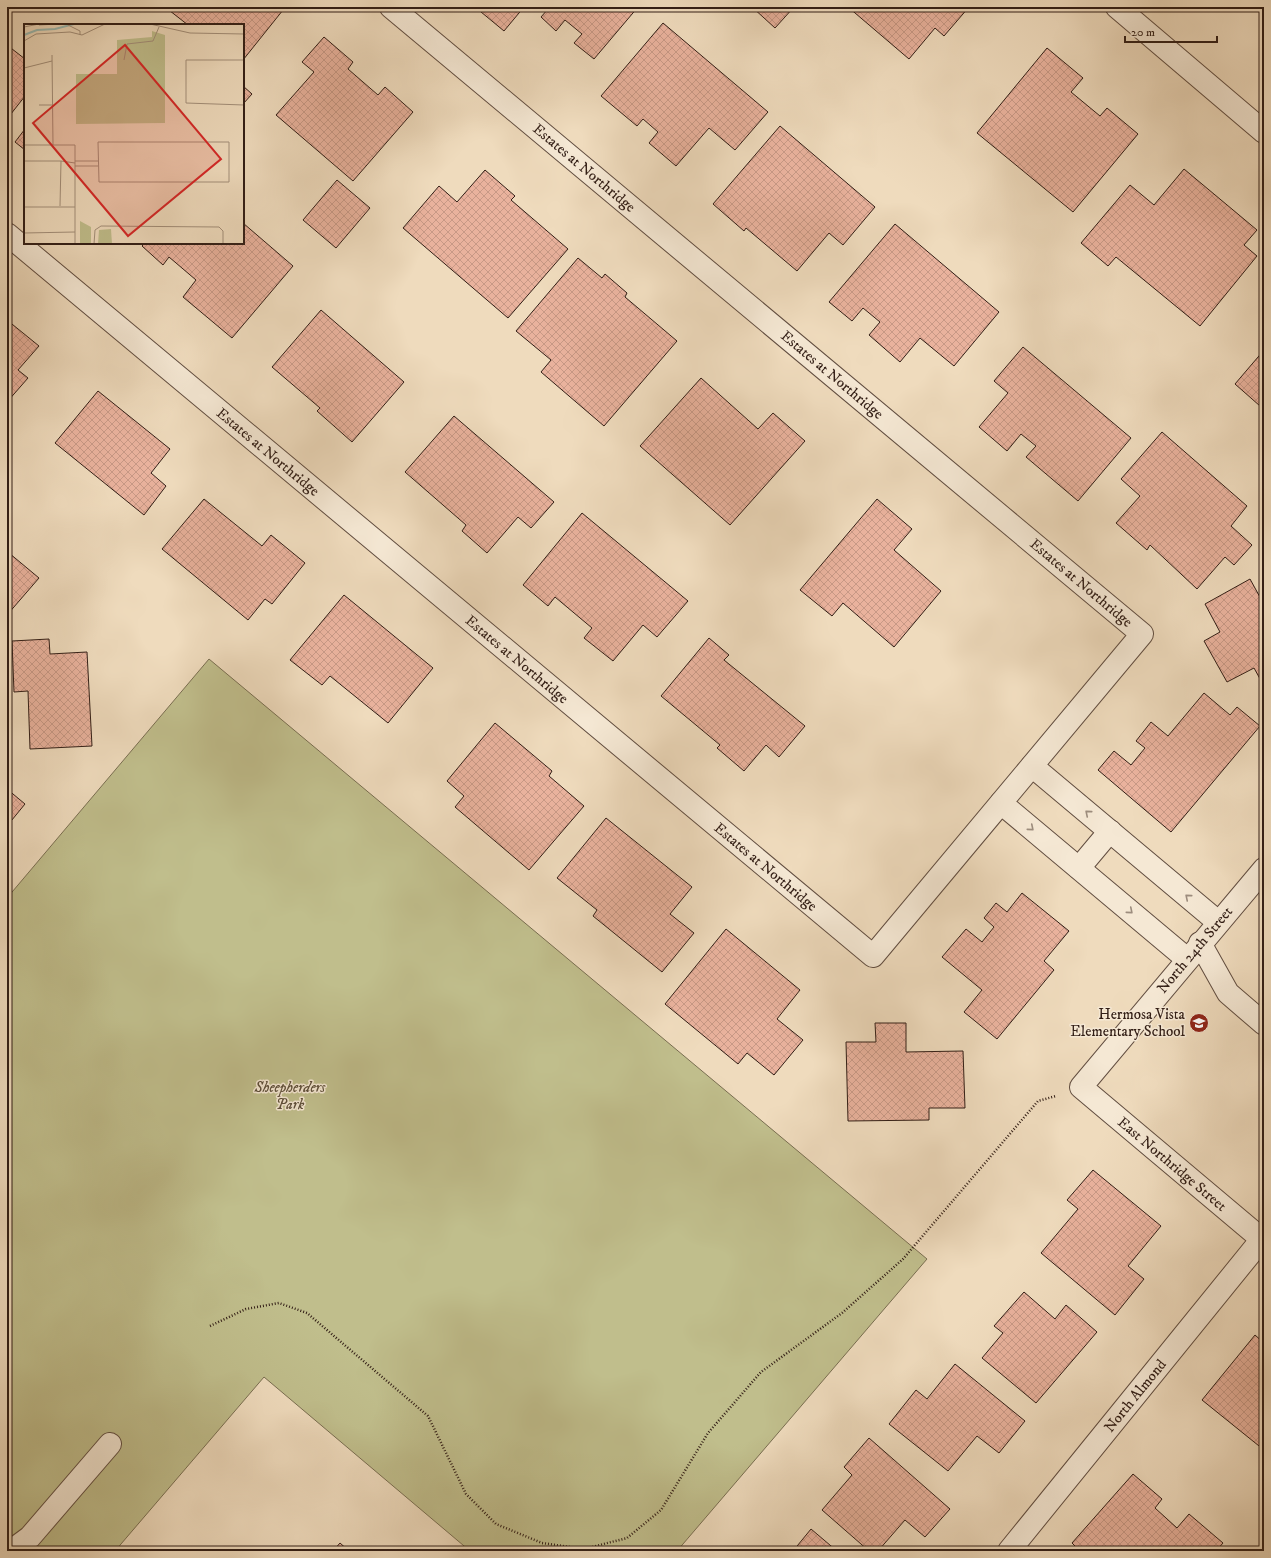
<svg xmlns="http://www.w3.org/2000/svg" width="1271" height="1558" viewBox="0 0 1271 1558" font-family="'IM FELL DW Pica',serif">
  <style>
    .park { fill: #c0be8c; stroke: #796e51 }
    .building { fill: url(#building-cross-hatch); stroke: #321e16 }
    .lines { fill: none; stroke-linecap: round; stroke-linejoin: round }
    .minor-casing { stroke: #614d40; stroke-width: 24 }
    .path { stroke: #321e16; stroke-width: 2.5; stroke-dasharray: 1 2; stroke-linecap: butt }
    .minor { stroke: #f5e8d4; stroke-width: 22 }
    .oneway { stroke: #9d8d7e }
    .labels { text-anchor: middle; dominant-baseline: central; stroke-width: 3; stroke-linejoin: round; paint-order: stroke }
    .street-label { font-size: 15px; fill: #321e16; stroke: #f5e8d4 }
    .poi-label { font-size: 15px; fill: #321e16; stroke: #f5e8d4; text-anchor: end }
    .park-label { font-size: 15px; font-style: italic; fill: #5d4e39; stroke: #f5e8d4 }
    .inset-river { fill: none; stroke: #9abbb4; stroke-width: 2 }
    .inset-road { fill: none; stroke: #a38f7a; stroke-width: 1 }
    .view { fill: #d62828; fill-opacity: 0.15; stroke: #d62828; stroke-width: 2 }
    .inset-edge { fill: none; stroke: #321e16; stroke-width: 2 }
  </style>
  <defs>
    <pattern id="building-cross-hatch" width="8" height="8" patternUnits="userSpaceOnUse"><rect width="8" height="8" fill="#e9b29d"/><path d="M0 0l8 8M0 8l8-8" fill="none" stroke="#c89986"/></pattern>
  </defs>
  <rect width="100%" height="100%" fill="#efdbbd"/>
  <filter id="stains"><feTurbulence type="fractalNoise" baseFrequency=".005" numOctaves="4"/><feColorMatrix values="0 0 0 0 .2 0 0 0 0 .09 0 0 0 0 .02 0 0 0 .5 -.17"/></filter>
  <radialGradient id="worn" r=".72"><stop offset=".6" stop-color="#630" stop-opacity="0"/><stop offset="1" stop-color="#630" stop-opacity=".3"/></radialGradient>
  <!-- park -->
  <path class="park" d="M209 659 927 1259 677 1551H470L264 1377 115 1551H7V898Z"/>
  <!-- building -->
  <path class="building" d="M165 7H280L283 10 243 60V25H188Z
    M475 7H524L504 31Z
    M546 7H638L594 59 574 43 582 34 565 20 556 31 541 17 548 9Z
    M752 7H794L775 28Z
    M848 7H969L944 36 935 28 909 59Z
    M663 23 768 112 735 150 709 128 676 166 649 143 658 132 643 119 637 126 601 96Z
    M324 37 353 62 348 69 378 95 385 87 413 112 353 181 276 115 314 72 302 62Z
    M7 45 25 59V96L7 119Z
    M1047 48 1083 78 1071 92 1100 116 1107 108 1138 134 1073 212 977 133Z
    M243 86 252 94 243 104Z
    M780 126 875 207 843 245 829 233 797 271 746 228 744 231 713 204Z
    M25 129V150L15 142Z
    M1184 169 1257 230 1244 245 1257 256 1200 326 1116 257 1108 266 1081 243 1130 185 1154 205Z
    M485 170 515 196 511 200 568 249 508 318 403 228 439 186 457 202Z
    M337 180 370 208 336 248 303 220Z
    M243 223 293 266 232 338 183 297 196 280 169 257 163 265 142 246 145 243H243Z
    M895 224 999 312 954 366 920 338 900 362 869 335 880 322 863 308 852 321 829 302Z
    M578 258 602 278 605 274 627 293 625 297 677 341 604 426 541 372 551 360 516 331Z
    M321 310 404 382 352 442 317 411 320 408 272 367Z
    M7 320 39 346 18 370 28 378 7 402Z
    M1023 347 1131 438 1078 501 1026 457 1036 446 1021 434 1007 451 979 427 1008 393 994 381Z
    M1264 350V401L1260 406 1235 384Z
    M701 378 758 429 773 413 805 441 730 525 640 446Z
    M98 391 170 449 151 473 166 486 144 515 55 443Z
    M454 416 554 502 531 528 518 517 487 553 462 531 466 525 405 472Z
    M1162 432 1247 506 1231 526 1252 545 1234 565 1225 557 1197 589 1150 545 1147 550 1116 523 1140 496 1121 479Z
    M204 499 262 546 271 535 305 563 272 604 265 599 248 620 162 549Z
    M877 499 912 529 894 550 941 591 894 647 843 603 832 616 800 590Z
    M582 513 688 601 657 637 643 625 613 661 584 638 592 628 555 597 548 606 523 585Z
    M9 553 39 578 7 615V556Z
    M1250 579 1261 599 1264 598V686L1254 668 1227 682 1204 641 1220 632 1205 604Z
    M344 595 433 668 388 723 330 676 322 685 290 660Z
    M709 638 729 655 724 660 805 726 779 757 766 745 744 771 717 748 720 745 661 696Z
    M49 639 50 654 87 652 92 746 30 749 28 691 14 692 12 641Z
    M1204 693 1230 715 1237 707 1260 726 1171 832 1098 770 1114 751 1131 765 1145 748 1136 741 1151 722 1168 736Z
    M495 723 552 771 549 776 584 806 529 870 455 807 464 796 447 781Z
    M7 789 25 804 7 826Z
    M606 818 692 887 670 914 694 933 662 972 593 916 597 910 557 878Z
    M1022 893 1069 931 1044 961 1054 970 997 1039 964 1012 982 990 942 957 966 929 982 942 994 927 984 918 996 903 1007 912Z
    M726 929 800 990 777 1019 803 1040 774 1075 747 1053 738 1064 665 1004Z
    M875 1023H906V1052L963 1051 965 1108H929V1120L848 1121 846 1042H876Z
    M1093 1170 1161 1226 1128 1266 1144 1279 1115 1315 1041 1253 1078 1209 1067 1200Z
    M1024 1292 1055 1319 1066 1305 1097 1332 1036 1403 982 1358 1003 1333 994 1326Z
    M1255 1335 1264 1343V1450L1202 1400Z
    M955 1364 1025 1421 999 1453 977 1436 948 1471 889 1424 916 1390 927 1399Z
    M869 1438 950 1509 925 1537 905 1520 878 1551H869L822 1510 852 1475 844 1467Z
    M1133 1474 1162 1499 1155 1508 1177 1528 1189 1514 1223 1543 1216 1551H1131L1129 1549 1128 1551H1080L1072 1543Z
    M811 1529 837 1551H793Z
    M340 1543 349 1551H333Z"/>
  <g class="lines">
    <!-- minor casing -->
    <g class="minor-casing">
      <g id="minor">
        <path d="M1117 7 1264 132"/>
        <path id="s1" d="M7 234 873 956 1142 634 391 7"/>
        <path d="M1032 766 1218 922"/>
        <path d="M1001 803 1187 959"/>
        <path d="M1079 868 1110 831"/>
        <path id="s2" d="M1264 869 1081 1087 1264 1241"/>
        <path d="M1200 943 1228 993 1264 1024"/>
        <path d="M11 1551 30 1537 110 1444"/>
        <path id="s3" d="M1009 1551 1262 1239"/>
      </g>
    </g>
    <!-- path -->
    <path class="path" d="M210 1326 246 1309 279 1303 307 1313 428 1416 466 1494 496 1524 542 1543 584 1549 627 1538 661 1510 708 1433 761 1372 842 1313 903 1259 1038 1101 1056 1096"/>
    <!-- minor -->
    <use href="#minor" class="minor"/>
  </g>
  <!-- one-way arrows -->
  <defs><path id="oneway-chevron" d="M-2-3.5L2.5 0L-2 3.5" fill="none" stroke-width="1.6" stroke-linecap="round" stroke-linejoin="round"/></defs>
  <g class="oneway">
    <use href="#oneway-chevron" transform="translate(1088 813) rotate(-140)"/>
    <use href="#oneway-chevron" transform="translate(1031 828) rotate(40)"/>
    <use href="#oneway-chevron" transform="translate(1188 897) rotate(-140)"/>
    <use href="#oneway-chevron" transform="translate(1130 911) rotate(40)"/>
  </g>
  <!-- icons -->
  <defs>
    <g id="school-disc" transform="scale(1)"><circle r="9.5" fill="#8f2418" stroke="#f5e8d4"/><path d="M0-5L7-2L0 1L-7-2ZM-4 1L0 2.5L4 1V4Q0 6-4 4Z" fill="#fff"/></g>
  </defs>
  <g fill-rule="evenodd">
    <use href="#school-disc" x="1199" y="1023"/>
  </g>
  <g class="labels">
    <!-- street labels -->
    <g class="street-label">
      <text transform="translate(584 168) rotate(40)">Estates at Northridge</text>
      <text transform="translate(832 375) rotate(40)">Estates at Northridge</text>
      <text stroke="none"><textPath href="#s1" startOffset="340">Estates at Northridge</textPath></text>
      <text transform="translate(1081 583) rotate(40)">Estates at Northridge</text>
      <text stroke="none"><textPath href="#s1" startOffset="664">Estates at Northridge</textPath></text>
      <text stroke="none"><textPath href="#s1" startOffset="988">Estates at Northridge</textPath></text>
      <text transform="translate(1195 950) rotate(-50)">North 24th Street</text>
      <text stroke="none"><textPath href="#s2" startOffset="404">East Northridge Street</textPath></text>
      <text stroke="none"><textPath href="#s3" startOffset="200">North Almond</textPath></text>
    </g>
    <!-- poi labels -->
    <g class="poi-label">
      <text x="1185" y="1014">Hermosa Vista<tspan x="1185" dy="17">Elementary School</tspan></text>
    </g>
    <!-- park labels -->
    <g class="park-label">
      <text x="290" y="1087">Sheepherders<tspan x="290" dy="17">Park</tspan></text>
    </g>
  </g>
  <!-- overview -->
  <g transform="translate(24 24)">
    <rect width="220" height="220" fill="#efdbbd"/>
    <path d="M128 7 141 11V99L52 100V50H93V16L128 13ZM56 197 67 203V220H56ZM87 205 88 220H74L75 206Z" fill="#c0be8c"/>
    <path class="inset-river" d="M0 11 13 6 31 5 50 0"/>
    <path class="inset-road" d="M42 0 56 7V11M126 0 166 9 220 10M15 1 34 0M0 3 15 0M0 17 12 10 46 8 58 11 81 0M28 31 29 121M100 36 103 20 129 17 135 3M220 36H162V79L220 81M0 44 28 37M15 81H28M74 118H205V158H75ZM0 121H51V220M0 137H37L36 182M37 137 51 139M51 137H74M51 142H74M0 183H51M0 209 51 208M70 220 71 206 77 202 195 203 199 207V220"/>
    <path class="view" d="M101 21 197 135 104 212 9 99Z"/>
    <rect width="220" height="220" class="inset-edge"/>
  </g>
  <!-- margin -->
  <rect width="1271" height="1558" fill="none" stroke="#efdbbd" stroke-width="24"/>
  <rect x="8" y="8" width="1255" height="1542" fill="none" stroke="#321e16" stroke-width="2"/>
  <rect x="12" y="12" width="1247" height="1534" fill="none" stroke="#321e16"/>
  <!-- scale -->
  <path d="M1125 36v6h92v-6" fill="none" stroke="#321e16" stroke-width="2"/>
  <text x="1131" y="36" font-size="12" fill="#321e16" stroke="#f5e8d4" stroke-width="3" paint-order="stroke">20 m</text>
  <rect width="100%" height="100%" filter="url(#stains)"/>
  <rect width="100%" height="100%" fill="url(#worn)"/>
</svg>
